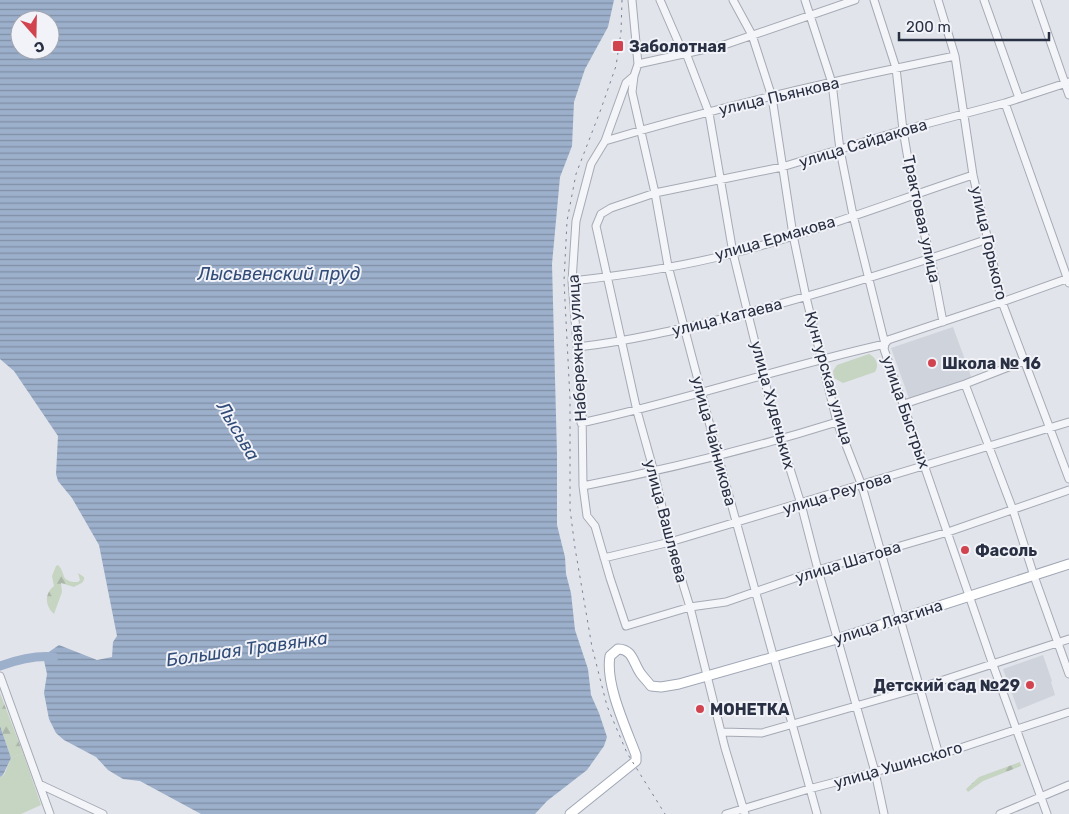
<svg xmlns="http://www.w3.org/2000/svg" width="1069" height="814" viewBox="0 0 1069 814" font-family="Rubik,sans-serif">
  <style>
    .built { fill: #cfd3dc }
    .green { fill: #c6d4c2 }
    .forest { fill: url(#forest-firs) }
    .water { fill: url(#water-rules); fill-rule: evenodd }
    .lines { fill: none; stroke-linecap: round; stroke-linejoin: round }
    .river { stroke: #9cafcb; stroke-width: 9 }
    .minor-casing { stroke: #a6aab5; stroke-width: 9 }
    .major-casing { stroke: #a0a7b6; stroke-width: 11 }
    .minor { stroke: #f4f5f8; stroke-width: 7 }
    .major { stroke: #fff; stroke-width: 9 }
    .rail { stroke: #7a8294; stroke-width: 1; stroke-dasharray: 2.5 5; stroke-linecap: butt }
    .poi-dot { fill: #d1444f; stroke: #f1f3f8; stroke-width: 2 }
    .labels { text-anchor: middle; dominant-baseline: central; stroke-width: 4; stroke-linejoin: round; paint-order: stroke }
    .poi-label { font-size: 16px; font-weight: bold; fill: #293043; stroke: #f1f3f8; text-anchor: start }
    .street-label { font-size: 16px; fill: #293043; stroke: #f1f3f8 }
    .water-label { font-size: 18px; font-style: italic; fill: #324c78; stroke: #f1f3f8 }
  </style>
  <defs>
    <pattern id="forest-firs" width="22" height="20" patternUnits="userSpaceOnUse" patternTransform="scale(1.25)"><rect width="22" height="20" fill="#c6d4c2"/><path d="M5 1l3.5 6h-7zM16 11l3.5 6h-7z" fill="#aab6a8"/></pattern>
    <pattern id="water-rules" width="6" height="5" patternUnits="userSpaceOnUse" patternTransform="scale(1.25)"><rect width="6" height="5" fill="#9cafcb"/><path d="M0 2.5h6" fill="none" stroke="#7f8fa6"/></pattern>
  </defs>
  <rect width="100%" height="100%" fill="#e1e4ea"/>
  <!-- built -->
  <path class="built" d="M953 327 972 379 910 401 891 348Z
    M1043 655 1052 681 1051 682 1055 695 1018 710 1003 669Z"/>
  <!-- green -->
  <path class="green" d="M869 354C877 358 879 365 875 372L843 383 834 378 833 371 837 365Z
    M23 753 41 805 21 814H0V777L4 775 11 758Z"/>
  <!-- forest -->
  <path class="forest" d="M58 565C67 574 59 582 78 582L80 580 78 573 84 577C85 583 79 584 74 587L61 583 62 592 54 614C45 606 44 594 54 586L52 576 56 566Z
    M0 693 23 753 11 758 0 726Z
    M1020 762 1021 766 983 781 968 792 966 789 979 777Z"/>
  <!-- water -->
  <path class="water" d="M0 0H614L608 27 585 69 574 102 572 146 560 177 552 264 557 454V525L565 557 566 574 571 593 575 630 588 669 591 695 599 713 607 737 604 746 587 770 547 801 535 814H201L140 781 123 779 108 770 96 757 64 740 56 733 49 719 44 693 47 674 43 656 59 645 97 660 112 657 113 642 117 636 99 545 72 498 58 481 56 474 58 436 14 371 0 359ZM20 20H50V50H20Z
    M0 726 11 758 3 775 0 777Z"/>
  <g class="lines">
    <!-- river -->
    <path class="river" d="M0 666C17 660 35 655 54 657"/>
    <!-- minor casing -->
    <g class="minor-casing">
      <path id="minor" d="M632 0 638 64 634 76 632 92 655 193 668 266 718 456 817 814
        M660 0 680 46 686 53 709 113 733 253 763 375 781 440 801 504 818 570 875 772 884 814
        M733 0 752 35 772 97 793 235 806 297 837 422 862 486 939 755
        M805 0 832 83 840 150 853 215 885 344 884 349 993 665 1047 814
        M874 0 896 68 903 130 914 194 931 259 943 322
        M938 0 955 56 973 175 1002 302 1069 479
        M984 0 1019 98
        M1036 0 1069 95
        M638 64 724 45 855 0
        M634 76 626 83 605 141 591 164 576 221 572 281 582 409 583 486 587 516 595 526 610 578 626 626 690 607 726 602 818 570 948 532 1069 490
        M1005 103 1069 283
        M605 141C720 106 838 80 955 56
        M572 281C626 275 681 267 734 253 815 232 894 201 973 175
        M578 347C630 341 680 329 730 317 817 295 903 268 988 239
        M965 384 1013 510 1034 576 1069 674
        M904 404 965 384 1024 361
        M581 423C683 401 782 367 885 344L888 340 1002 302 1069 278
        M583 486C669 469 754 448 837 422
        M604 558 670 542 1069 422
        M0 676 50 814
        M721 732 762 733 919 688 1069 639
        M39 784 103 814
        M726 814 809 789 939 755 1069 712
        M745 814 725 748 690 607 670 542 654 472 637 411 596 226 601 214 611 208 655 193 782 167 903 130 1005 103 1069 82
        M1000 814 1069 785"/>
    </g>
    <!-- major casing -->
    <g class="major-casing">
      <path id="major" d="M570 814 636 761V755C626 728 605 684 610 656L618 649C633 649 633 663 641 674 644 678 648 682 651 686L661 687 679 684 837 639 1069 564"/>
    </g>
    <!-- minor -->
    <use href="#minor" class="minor"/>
    <!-- major -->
    <use href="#major" class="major"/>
    <!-- rail -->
    <path class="rail" d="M622 0 621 32 616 66 601 109 576 174 567 221 564 281 570 399V509L575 548 592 647 607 706 627 753 665 814"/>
  </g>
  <!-- markers -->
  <g class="poi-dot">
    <rect x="612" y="40" width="12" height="12" rx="2.5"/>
    <circle cx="932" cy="363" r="5"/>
    <circle cx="965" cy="550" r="5"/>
    <circle cx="1030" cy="685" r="5"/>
    <circle cx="700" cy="709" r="5"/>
  </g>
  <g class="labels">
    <!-- poi labels -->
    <g class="poi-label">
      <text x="629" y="46">Заболотная</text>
      <text x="942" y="363">Школа № 16</text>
      <text x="975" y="550">Фасоль</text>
      <text x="1020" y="685" text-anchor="end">Детский сад №29</text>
      <text x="710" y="709">МОНЕТКА</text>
    </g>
    <!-- street labels -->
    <g class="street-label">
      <text transform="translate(779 96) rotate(-13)">улица Пьянкова</text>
      <text transform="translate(863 143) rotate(-17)">улица Сайдакова</text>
      <text transform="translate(922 219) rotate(78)">Трактовая улица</text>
      <text transform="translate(775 238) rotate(-16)">улица Ермакова</text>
      <text transform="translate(989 243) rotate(77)">улица Горького</text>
      <text transform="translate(727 317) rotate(-14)">улица Катаева</text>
      <text transform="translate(577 348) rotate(-93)">Набережная улица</text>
      <text transform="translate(829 378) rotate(74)">Кунгурская улица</text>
      <text transform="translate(773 405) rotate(75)">улица Худеньких</text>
      <text transform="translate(906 412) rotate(71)">улица Быстрых</text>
      <text transform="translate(714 441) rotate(75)">улица Чайникова</text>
      <text transform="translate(837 493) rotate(-17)">улица Реутова</text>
      <text transform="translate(666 521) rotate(75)">улица Вашляева</text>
      <text transform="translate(848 562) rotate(-17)">улица Шатова</text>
      <text transform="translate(888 622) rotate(-18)">улица Лязгина</text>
      <text transform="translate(898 765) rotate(-16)">улица Ушинского</text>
    </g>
    <!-- water labels -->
    <g class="water-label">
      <text x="279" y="274">Лысьвенский пруд</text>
      <text transform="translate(238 431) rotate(59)">Лысьва</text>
      <text transform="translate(247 649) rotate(-8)">Большая Травянка</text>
    </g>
  </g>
  <!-- north arrow -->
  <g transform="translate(35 35) rotate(160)"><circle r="24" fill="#f1f3f8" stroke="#a1a5b0"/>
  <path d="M0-4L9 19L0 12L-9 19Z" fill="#d1444f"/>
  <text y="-8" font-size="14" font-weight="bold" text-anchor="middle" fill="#293043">С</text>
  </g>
  <!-- scale -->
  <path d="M899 32v8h150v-8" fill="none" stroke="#293043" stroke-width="2.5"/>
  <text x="906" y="32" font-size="15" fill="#293043" stroke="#f1f3f8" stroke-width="4" paint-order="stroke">200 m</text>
</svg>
